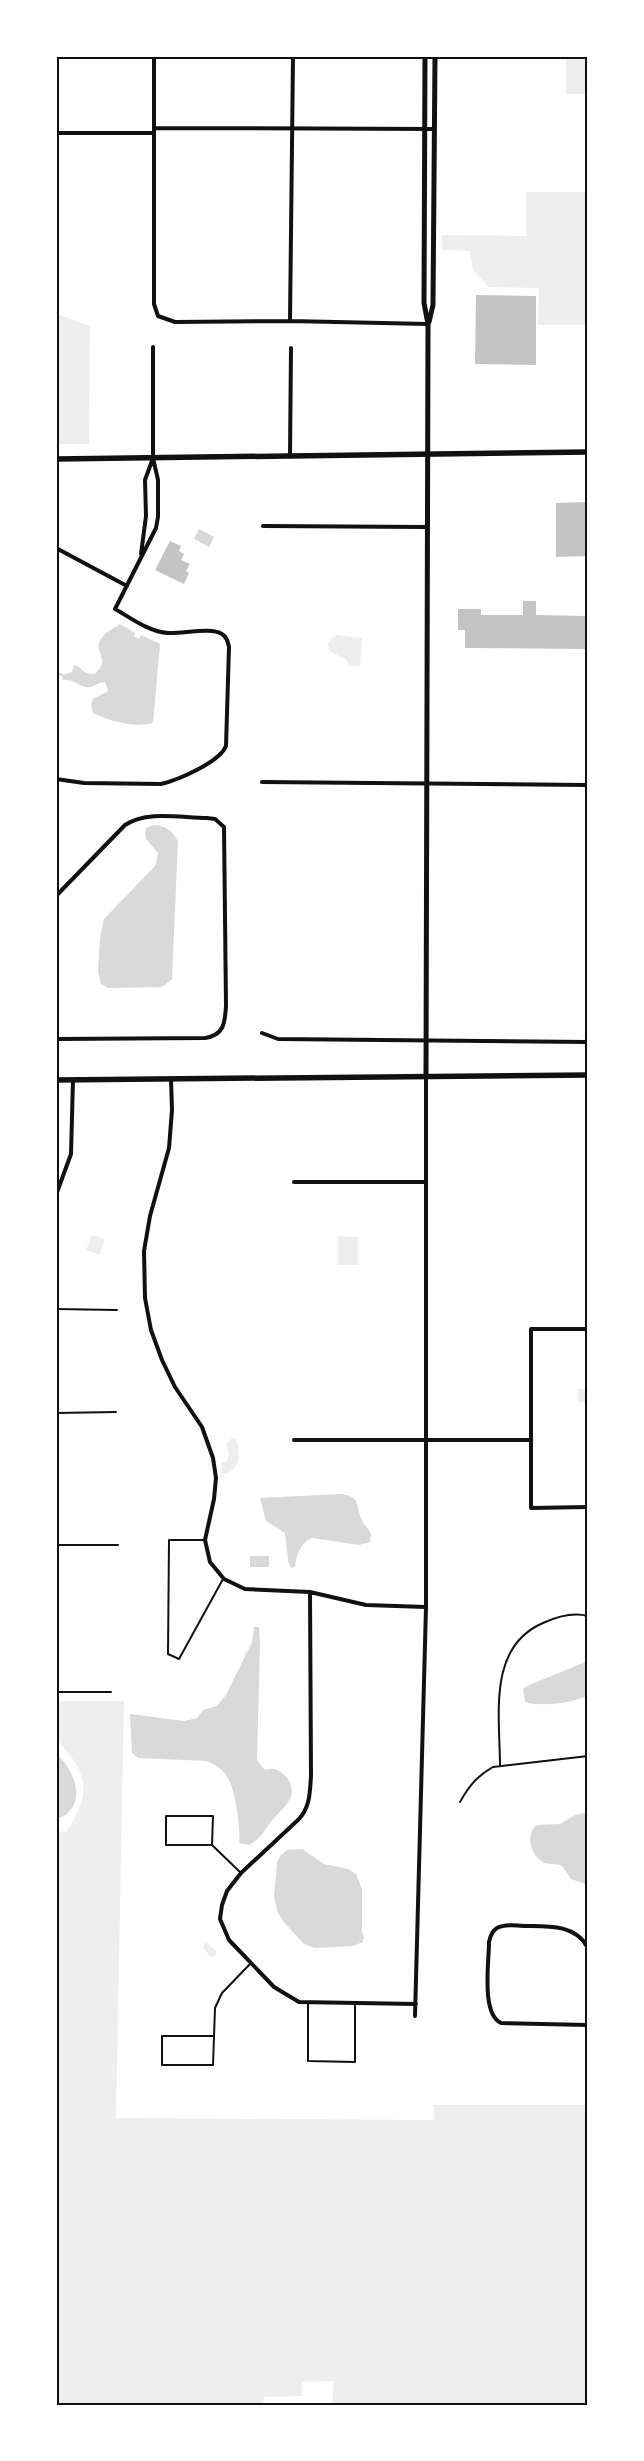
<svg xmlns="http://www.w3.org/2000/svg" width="644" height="2461" viewBox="0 0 644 2461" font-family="Mulish,sans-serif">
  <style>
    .green { fill: #eee }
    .water { fill: #d9d9d9 }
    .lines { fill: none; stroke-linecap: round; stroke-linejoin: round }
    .stream { stroke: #d9d9d9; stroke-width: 2.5 }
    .building { fill: #c4c4c4 }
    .service { stroke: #111; stroke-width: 2 }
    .minor { stroke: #111; stroke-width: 4 }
    .tertiary { stroke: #111; stroke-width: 5 }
    .secondary { stroke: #111; stroke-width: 5.5 }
    .neatline { fill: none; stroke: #111; stroke-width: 2 }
  </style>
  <rect width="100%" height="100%" fill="#fff"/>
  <!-- green -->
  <path class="green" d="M566 56H588V94H566Z
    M526 192H588V325H538L539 288 488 287 473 270 470 251 442 250V235L526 236Z
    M56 314 90 326 89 444H56Z
    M336 635 362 638 360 666 349 667 347 660 329 651 328 643Z
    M92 1235 105 1239 99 1255 86 1250Z
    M338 1236 358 1237V1265H338Z
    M578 1389H588V1402H578Z
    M232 1438 236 1439C241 1454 240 1473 222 1474L221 1463 227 1461 229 1453 226 1443Z
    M56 1701H124L116 2118 434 2120V2105H588V2405H332L334 2381 302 2382V2396L264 2397 263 2405H56V1831L66 1832C83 1807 92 1785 72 1758 67 1752 58 1742 56 1736 54 1726 56 1711 56 1701Z
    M205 1942 217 1951 216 1955 210 1957 203 1947Z"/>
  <!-- water -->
  <path class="water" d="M199 529 214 537 209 547 194 539Z
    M120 624 135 633 134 636 139 639 141 635 160 644 153 723C132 728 111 721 93 713L91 705 93 699 108 691 105 682C98 682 92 689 86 687 77 685 74 679 63 680L62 675 72 672 74 665C83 667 82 674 94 674 113 659 92 653 101 639 105 631 114 629 120 624Z
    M154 825C166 826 173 831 178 841L172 979 162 987 108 988 101 984 98 972 100 937 104 919 155 866 158 853 146 839 145 832 147 827Z
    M341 1494C362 1497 355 1505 362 1520 364 1526 369 1528 371 1534L370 1542 359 1545 312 1538C299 1544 297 1555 295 1567L291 1568 288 1561 285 1533 266 1521 260 1498Z
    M269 1556V1567H250V1556Z
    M254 1627H259L260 1644 257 1760 264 1769C268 1770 272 1768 275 1769 280 1771 285 1775 288 1779 299 1797 284 1807 273 1819 263 1831 265 1835 249 1845L239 1843C241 1829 235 1786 226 1775 221 1768 214 1764 207 1761L138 1758 132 1753 130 1714 184 1721 197 1718 203 1710 217 1706 226 1695 252 1642Z
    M588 1661V1695C576 1703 539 1707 525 1702L523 1689 529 1685Z
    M56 1754C76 1769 89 1810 56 1819Z
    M586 1813 588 1814V1885L571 1879 562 1866C556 1863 549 1865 543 1862 530 1855 525 1834 537 1825L560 1824 575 1815Z
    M302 1849 324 1864 348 1869 356 1874 362 1889V1931L364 1937 363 1942 353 1946 315 1948 304 1944 283 1921 277 1911 274 1897 277 1863 280 1856 287 1850Z"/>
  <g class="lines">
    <!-- stream -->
    <path class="stream" d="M56 673 62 675"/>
  </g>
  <!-- building -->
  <path class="building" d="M476 295 536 296V365L475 364Z
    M588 502V556L556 557V503Z
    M170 541 181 546 179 551 184 554 181 560 190 564 186 571 189 573 184 584 155 570Z
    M523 601H536V615L586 616V649L465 648V630H458V609H481V615H523Z"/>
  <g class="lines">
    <!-- service -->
    <path class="service" d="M56 1309 117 1310
      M56 1413 116 1412
      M205 1540H169L168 1654 179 1659 223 1579
      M56 1545H118
      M56 1692H111
      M500 1766C500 1716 487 1647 543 1623 556 1617 573 1612 588 1616
      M460 1802C469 1786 477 1776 493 1767L588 1756
      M212 1845H166V1816H213L212 1845 241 1873
      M308 2004V2061L355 2062V2004
      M213 2036H162V2065H213L215 2008 222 1993 250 1964"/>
    <!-- minor -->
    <path class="minor" d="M154 56V304L158 316 175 322 290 321 428 324
      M154 128 434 129
      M56 133H154
      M290 321 293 56
      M290 455 291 348
      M263 526 426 527
      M56 548 127 586
      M141 554 146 516 145 480 153 458
      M56 779 84 783 161 784C178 780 220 762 226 746L229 647C228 642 227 637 222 634 211 627 182 634 168 633 149 632 131 618 115 609L156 528 158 517V480L153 458V347
      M262 782 588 785
      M56 896 125 825C147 810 182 818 207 818L215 819 224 827 226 1006C225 1023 224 1035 205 1038L56 1039
      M262 1033 278 1039 588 1042
      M171 1079 172 1110 169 1148 150 1216 144 1251 145 1298 151 1330 162 1360 175 1387 202 1427 213 1458 216 1478 214 1499 205 1540 210 1562 224 1579 245 1589 310 1592 366 1605 426 1607
      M294 1182H426
      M56 1195 71 1154 73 1080
      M588 1329H531V1508L588 1507
      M294 1440H531
      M310 1592 311 1776C310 1792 310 1807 299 1819L241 1873 227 1891 222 1905 220 1919 229 1940 274 1987 299 2002 416 2004
      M588 1948C576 1924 547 1926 524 1926 516 1925 504 1924 497 1928 492 1931 490 1937 489 1942 489 1962 481 2014 501 2023L588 2025
      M415 2016 426 1607V1076"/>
    <!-- tertiary -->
    <path class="tertiary" d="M425 56 424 303 428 324 426 1076
      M429 322 433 305 435 56"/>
    <!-- secondary -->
    <path class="secondary" d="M56 459 588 452
      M56 1080 588 1075"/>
  </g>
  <!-- border -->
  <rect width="644" height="2461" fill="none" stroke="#ffffff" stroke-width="115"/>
  <rect x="58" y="58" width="528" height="2346" class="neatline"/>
</svg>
